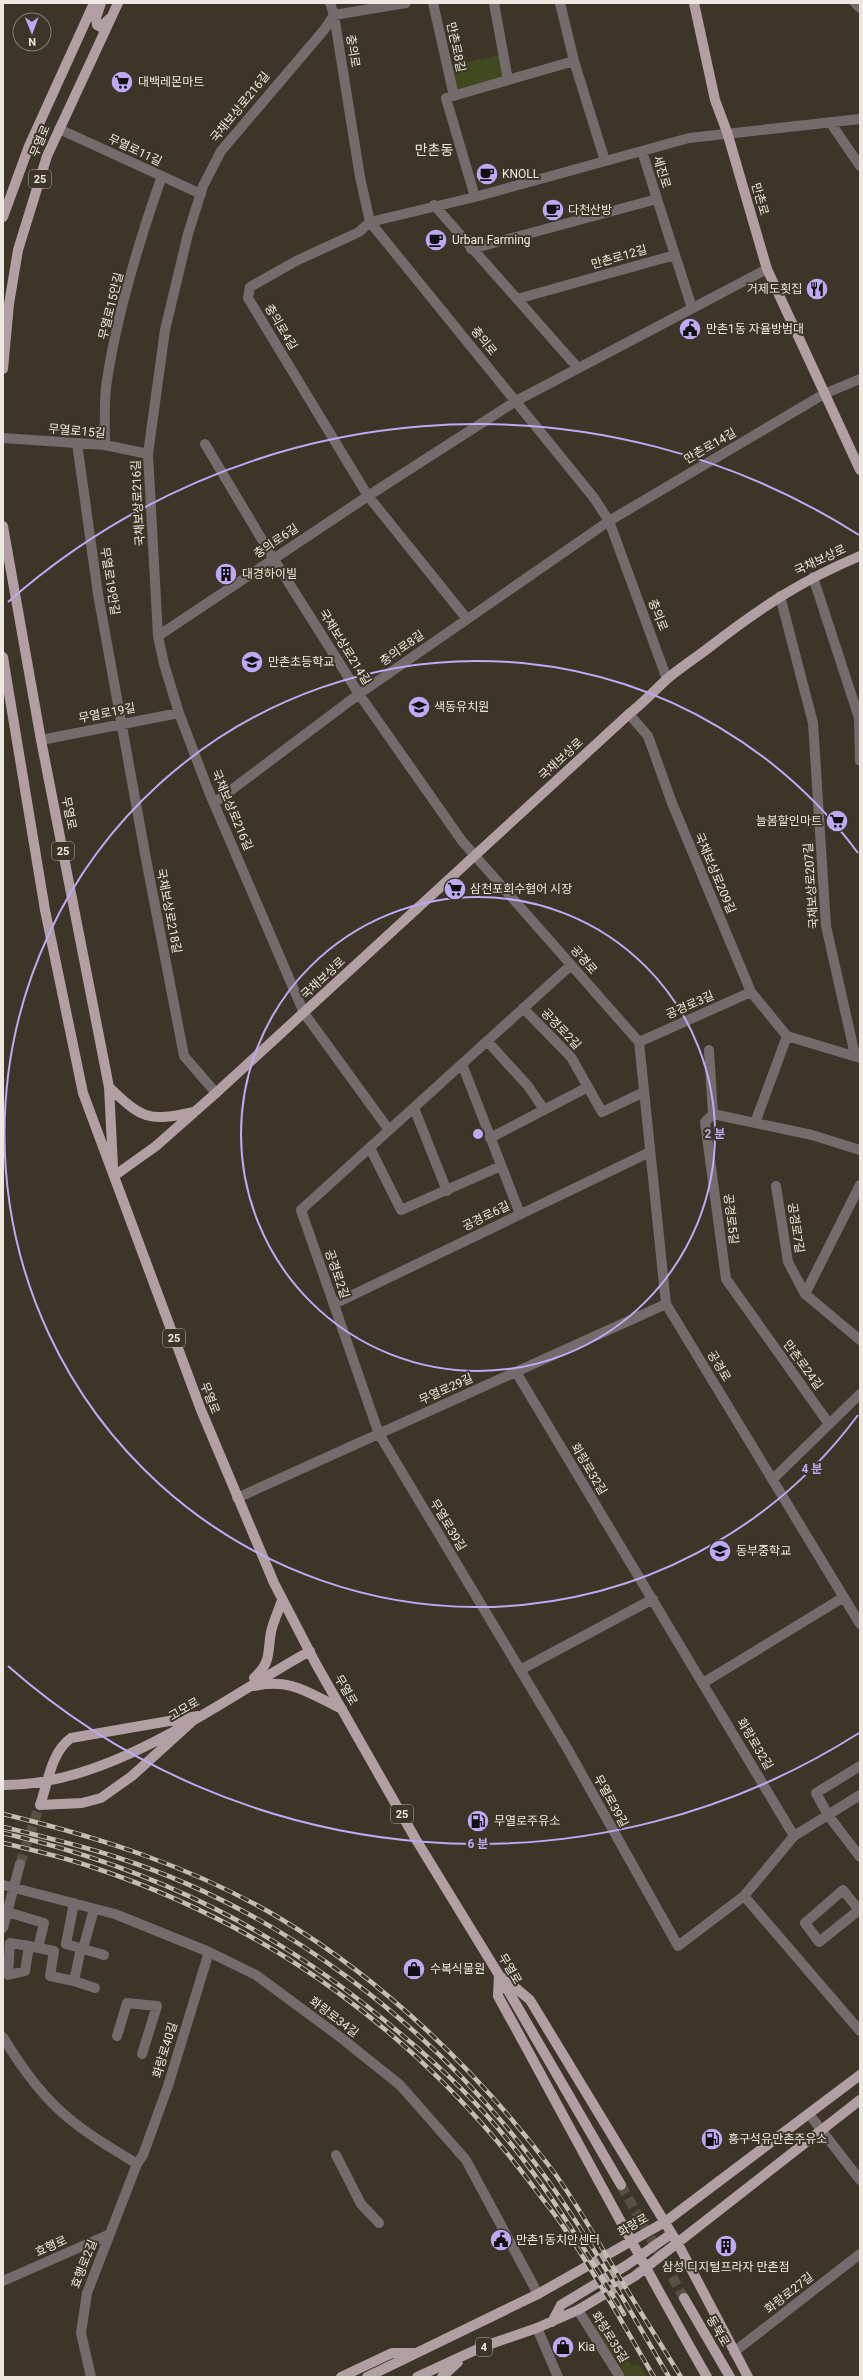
<svg xmlns="http://www.w3.org/2000/svg" width="863" height="2380" viewBox="0 0 863 2380" font-family="Roboto,'Noto Sans KR',sans-serif">
  <style>
    .green { fill: #40491f }
    .lines { fill: none; stroke-linecap: round; stroke-linejoin: round }
    .minor-tunnel { stroke: #575043; stroke-width: 10; stroke-dasharray: 10 5; stroke-linecap: butt }
    .major-tunnel { stroke: #575043; stroke-width: 10; stroke-dasharray: 10 5; stroke-linecap: butt }
    .minor { stroke: #746b6d; stroke-width: 10 }
    .major { stroke: #b19fa3; stroke-width: 10 }
    .rail-casing { stroke: #c3beb4; stroke-width: 4.5 }
    .rail { stroke: #3d3527; stroke-width: 3; stroke-dasharray: 9; stroke-linecap: butt }
    .ring { fill: none; stroke: #bea9f5; stroke-width: 2 }
    .labels { text-anchor: middle; dominant-baseline: central; stroke-width: 4; stroke-linejoin: round; paint-order: stroke }
    .shield { fill: #3d3527; stroke: #b8b3a8; stroke-width: 1 }
    .shield-label { font-size: 11px; font-weight: bold; fill: #ede9e0 }
    .street-label { font-size: 12px; fill: #ede9e0; stroke: #3d3527 }
    .poi-label { font-size: 12px; fill: #ede9e0; stroke: #3d3527; text-anchor: start }
    .quarter-label { font-size: 14px; fill: #ede9e0; stroke: #3d3527 }
    .centre { fill: #bea9f5; stroke: #3d3527; stroke-width: 2 }
    .ring-label { font-size: 12px; text-anchor: middle; font-weight: bold; fill: #bea9f5; stroke: #3d3527; stroke-width: 4; stroke-linejoin: round; paint-order: stroke }
  </style>
  <rect width="100%" height="100%" fill="#3d3527"/>
  <!-- green -->
  <path class="green" d="M499 55 504 79 456 92 450 66Z
    M604 2321 632 2366 638 2363 647 2377H627L594 2326Z"/>
  <g class="lines">
    <!-- minor-tunnel -->
    <path class="minor-tunnel" d="M20 1864 38 1810"/>
    <!-- major-tunnel -->
    <path class="major-tunnel" d="M621 2185 684 2298"/>
    <!-- minor -->
    <path class="minor" d="M330 3 334 15 360 177 370 222 594 498 609 521 667 679
      M433 3 454 96
      M494 3 508 80
      M560 3 574 61 605 161
      M855 3 860 8
      M830 122 860 166
      M59 129 201 194
      M475 197 446 98 574 61
      M657 199 675 255
      M434 205 578 368
      M471 249 657 199 642 151
      M517 299 675 255 692 308
      M3 438 105 445 148 454
      M77 443 98 594 146 859 184 1056 216 1093
      M205 444 273 558 359 694 462 841 639 1042 666 1304 860 1624
      M105 445C105 426 104 406 106 387 116 316 138 244 162 176
      M813 577 859 718 860 761
      M780 596 813 723 826 926 855 1055
      M467 619 368 496 248 298 250 287 296 261 359 232 370 222 475 197 689 138 860 119
      M158 636 368 496 516 401 767 269
      M629 714 648 736 672 803 751 992 787 1036 860 1058
      M41 740 179 713
      M214 803 359 694 609 521 824 394 860 379
      M571 965 301 1210 379 1434 567 1748 678 1946 744 1896
      M523 1008 571 1057 602 1112 644 1092
      M487 1041 528 1086 543 1108
      M639 1042 751 992
      M709 1050 713 1114 705 1122 726 1279 829 1424
      M462 1064 520 1214
      M414 1108 447 1191
      M713 1114 812 1135 860 1150
      M755 1123 787 1036
      M389 1130 304 1013 209 792 179 713 164 664 158 636 148 454 165 330 188 234 203 186 221 151 324 30 334 15 406 3
      M490 1138 588 1087
      M370 1148 401 1210 501 1166
      M776 1186 788 1262 805 1294 860 1340
      M805 1294 860 1185
      M334 1304 650 1152
      M516 1372 794 1836
      M773 1479 860 1394
      M237 1498 666 1304
      M520 1670 653 1599
      M703 1683 844 1597
      M860 1766 816 1793 828 1815 860 1857
      M860 1795 794 1836 744 1896 860 2031
      M3 1885 115 1914 209 1952 256 1975 340 2037 400 2085 466 2160 538 2294
      M74 1903 66 1944 104 1955
      M860 1909 859 1910 819 1942 805 1923 843 1890 859 1910 860 1911
      M7 1912 44 1923 38 1948
      M3 1928 20 1864
      M29 1946 10 1943 8 1975 25 1971 29 1946 54 1951 50 1976 74 1981
      M81 1948 74 1981 95 1988
      M83 1949 94 1909
      M117 2036 127 2003 157 2006 142 2054
      M3 2037C21 2067 43 2098 71 2120 91 2137 115 2150 137 2164
      M809 2114 860 2180
      M336 2155 361 2204 379 2223
      M3 2281 110 2234
      M578 2310 620 2377
      M537 2328 558 2377
      M734 2352 860 2254
      M91 2377 81 2333 87 2293 137 2164 143 2155 168 2086 209 1952"/>
    <!-- major -->
    <path class="major" d="M101 3 96 18 97 25 101 27 109 19
      M694 3 715 100 727 132 767 269 860 470
      M3 217 29 146 94 3
      M3 369 9 304 18 250 47 156 118 3
      M3 526 41 740 109 1087 113 1166
      M3 657 45 910 83 1093 201 1410 274 1583 316 1664 415 1838 499 1975 621 2185
      M109 1087C142 1119 148 1122 194 1112
      M114 1176 156 1146 216 1093 629 714C643 703 654 691 667 679 681 667 697 657 711 646 760 608 802 580 860 556
      M254 1678C272 1661 267 1654 271 1632 273 1622 279 1610 282 1600
      M254 1686C292 1678 308 1693 342 1709
      M198 1716 132 1776 101 1798 82 1803 40 1805C48 1783 51 1752 71 1738Z
      M3 1785C111 1786 218 1702 310 1651
      M499 1975 498 1996C568 2123 635 2251 707 2377
      M504 1978 530 2000 678 2244 748 2377
      M684 2298 730 2377
      M552 2322 561 2305 627 2265 671 2234
      M341 2377 392 2353H412
      M367 2377 538 2294 665 2222 860 2075
      M417 2377 482 2347 537 2328 578 2310 635 2276 860 2100
      M442 2377 458 2362"/>
    <!-- rail casing -->
    <g class="rail-casing">
      <path id="rail" d="M3 1814C99 1837 196 1868 281 1919 383 1980 478 2072 550 2167 572 2196 590 2228 609 2260 632 2299 657 2338 681 2377
        M3 1827C41 1836 79 1845 116 1857 283 1911 430 2024 535 2163 586 2230 626 2305 669 2377
        M3 1833C155 1868 284 1933 402 2035 442 2068 479 2104 511 2144 554 2197 589 2256 624 2314
        M3 1843C33 1850 63 1857 92 1867 272 1926 422 2037 535 2189 545 2203 557 2216 566 2231 598 2278 625 2328 654 2377"/>
    </g>
    <!-- rail -->
    <use href="#rail" class="rail"/>
  </g>
  <!-- distance rings -->
  <g class="ring">
    <circle cx="478" cy="1134" r="237"/>
    <path d="M858 1415A473 473 0 1 1 858 853"/>
    <path d="M859 1733A710 710 0 0 1 8 1666M8 602A710 710 0 0 1 859 535"/>
  </g>
  <!-- icons -->
  <defs>
    <g id="supermarket-disc" transform="scale(1.15)"><circle r="9.5" fill="#bea9f5" stroke="#3d3527"/><path d="M-6-5.5h2.5l.6 2H6L4.5 2H-2.5L-4.4-4H-6ZM-1.5 3.2a1.3 1.3 0 1 0 .1 0ZM3 3.2a1.3 1.3 0 1 0 .1 0Z" fill="#111"/></g>
    <g id="cafe-disc" transform="scale(1.15)"><circle r="9.5" fill="#bea9f5" stroke="#3d3527"/><path d="M-5.5-4.5H6V0H3Q3 3.5 0 3.5H-2.5Q-5.5 3.5-5.5 0ZM3-3.2v2h1.7v-2ZM-6 4.5H4V6H-6Z" fill="#111"/></g>
    <g id="restaurant-disc" transform="scale(1.15)"><circle r="9.5" fill="#bea9f5" stroke="#3d3527"/><path d="M-5-6h1v4h1v-4h1v4h1v-4h1v5L-1.5 .5V6h-2V.5L-5-1ZM5-6V6H3V1.5H1.5Q1.5-4 5-6Z" fill="#111"/></g>
    <g id="civic-disc" transform="scale(1.15)"><circle r="9.5" fill="#bea9f5" stroke="#3d3527"/><path d="M-.6-6.5H3V-4.5H.6V-3L4-1V1h2V6H-6V1h2V-1L-.6-3ZM-1.2 2.5V6h2.4V2.5Z" fill="#111"/></g>
    <g id="building-disc" transform="scale(1.15)"><circle r="9.5" fill="#bea9f5" stroke="#3d3527"/><path d="M-4-6H4V6H1V3H-1V6H-4ZM-2.5-4.3h1.7v1.8h-1.7ZM.8-4.3h1.7v1.8H.8ZM-2.5-1h1.7V.8h-1.7ZM.8-1h1.7V.8H.8Z" fill="#111"/></g>
    <g id="school-disc" transform="scale(1.15)"><circle r="9.5" fill="#bea9f5" stroke="#3d3527"/><path d="M0-5L7-2L0 1L-7-2ZM-4 1L0 2.5L4 1V4Q0 6-4 4Z" fill="#111"/></g>
    <g id="fuel-disc" transform="scale(1.15)"><circle r="9.5" fill="#bea9f5" stroke="#3d3527"/><path d="M-5.5-6h7V0h2V4h1.3V-2.5L3-4.5l.8-.8L6-3V5H2.5V1h-1V6h-7ZM-4.2-4.7v3.2H.2V-4.7Z" fill="#111"/></g>
    <g id="shop-disc" transform="scale(1.15)"><circle r="9.5" fill="#bea9f5" stroke="#3d3527"/><path d="M-5-2.5h2.3a2.7 3.5 0 0 1 5.4 0H5L5.5 6h-11ZM-1.5-2.5h3a1.5 2.3 0 0 0-3 0Z" fill="#111"/></g>
  </defs>
  <g fill-rule="evenodd">
    <use href="#supermarket-disc" x="122" y="82"/>
    <use href="#cafe-disc" x="487" y="174"/>
    <use href="#cafe-disc" x="553" y="210"/>
    <use href="#cafe-disc" x="436" y="240"/>
    <use href="#restaurant-disc" x="817" y="289"/>
    <use href="#civic-disc" x="690" y="329"/>
    <use href="#building-disc" x="226" y="574"/>
    <use href="#school-disc" x="252" y="662"/>
    <use href="#school-disc" x="419" y="707"/>
    <use href="#supermarket-disc" x="837" y="821"/>
    <use href="#supermarket-disc" x="455" y="889"/>
    <use href="#school-disc" x="720" y="1551"/>
    <use href="#fuel-disc" x="478" y="1821"/>
    <use href="#shop-disc" x="414" y="1969"/>
    <use href="#fuel-disc" x="712" y="2139"/>
    <use href="#civic-disc" x="501" y="2240"/>
    <use href="#building-disc" x="726" y="2246"/>
    <use href="#shop-disc" x="563" y="2347"/>
  </g>
  <g class="labels">
    <!-- shield labels -->
    <g class="shield">
      <rect x="29" y="170" width="22" height="18" rx="3"/>
      <rect x="52" y="842" width="22" height="18" rx="3"/>
      <rect x="163" y="1329" width="22" height="18" rx="3"/>
      <rect x="391" y="1805" width="22" height="18" rx="3"/>
      <rect x="476" y="2338" width="16" height="18" rx="3"/>
    </g>
    <g class="shield-label">
      <text x="40" y="179">25</text>
      <text x="63" y="851">25</text>
      <text x="174" y="1338">25</text>
      <text x="402" y="1814">25</text>
      <text x="484" y="2347">4</text>
    </g>
    <!-- street labels -->
    <g class="street-label">
      <text transform="translate(456 47) rotate(78)">만촌로8길</text>
      <text transform="translate(353 51) rotate(81)">충의로</text>
      <text transform="translate(240 107) rotate(-51)">국채보상로216길</text>
      <text transform="translate(40 141) rotate(-67)">무열로</text>
      <text transform="translate(135 150) rotate(25)">무열로11길</text>
      <text transform="translate(662 172) rotate(73)">세진로</text>
      <text transform="translate(760 199) rotate(74)">만촌로</text>
      <text transform="translate(619 257) rotate(-16)">만촌로12길</text>
      <text transform="translate(111 306) rotate(-76)">무열로15안길</text>
      <text transform="translate(281 327) rotate(59)">충의로4길</text>
      <text transform="translate(484 341) rotate(51)">충의로</text>
      <text transform="translate(77 431) rotate(5)">무열로15길</text>
      <text transform="translate(710 446) rotate(-30)">만촌로14길</text>
      <text transform="translate(138 503) rotate(-93)">국채보상로216길</text>
      <text transform="translate(276 541) rotate(-34)">충의로6길</text>
      <text transform="translate(820 560) rotate(-25)">국채보상로</text>
      <text transform="translate(110 581) rotate(81)">무열로19안길</text>
      <text transform="translate(658 615) rotate(69)">충의로</text>
      <text transform="translate(345 647) rotate(58)">국채보상로214길</text>
      <text transform="translate(402 648) rotate(-35)">충의로8길</text>
      <text transform="translate(107 713) rotate(-11)">무열로19길</text>
      <text transform="translate(561 759) rotate(-43)">국채보상로</text>
      <text transform="translate(232 810) rotate(67)">국채보상로216길</text>
      <text transform="translate(69 813) rotate(79)">무열로</text>
      <text transform="translate(715 873) rotate(67)">국채보상로209길</text>
      <text transform="translate(811 886) rotate(-94)">국채보상로207길</text>
      <text transform="translate(169 911) rotate(79)">국채보상로218길</text>
      <text transform="translate(584 960) rotate(49)">공경로</text>
      <text transform="translate(323 978) rotate(-43)">국채보상로</text>
      <text transform="translate(690 1005) rotate(-24)">공경로3길</text>
      <text transform="translate(561 1029) rotate(46)">공경로2길</text>
      <text transform="translate(486 1216) rotate(-26)">공경로6길</text>
      <text transform="translate(731 1219) rotate(83)">공경로5길</text>
      <text transform="translate(796 1228) rotate(81)">공경로7길</text>
      <text transform="translate(337 1274) rotate(71)">공경로2길</text>
      <text transform="translate(803 1365) rotate(54)">만촌로24길</text>
      <text transform="translate(719 1366) rotate(59)">공경로</text>
      <text transform="translate(446 1389) rotate(-24)">무열로29길</text>
      <text transform="translate(210 1398) rotate(69)">무열로</text>
      <text transform="translate(589 1469) rotate(59)">화랑로32길</text>
      <text transform="translate(448 1525) rotate(59)">무열로39길</text>
      <text transform="translate(346 1690) rotate(60)">무열로</text>
      <text transform="translate(184 1709) rotate(-30)">고모로</text>
      <text transform="translate(755 1744) rotate(59)">화랑로32길</text>
      <text transform="translate(611 1801) rotate(61)">무열로39길</text>
      <text transform="translate(510 1969) rotate(59)">무열로</text>
      <text transform="translate(334 2017) rotate(37)">화랑로34길</text>
      <text transform="translate(165 2050) rotate(-73)">화랑로40길</text>
      <text transform="translate(633 2225) rotate(-30)">화랑로</text>
      <text transform="translate(51 2246) rotate(-24)">효행로</text>
      <text transform="translate(84 2264) rotate(-69)">효행로2길</text>
      <text transform="translate(789 2293) rotate(-38)">화랑로27길</text>
      <text transform="translate(718 2331) rotate(60)">동북로</text>
      <text transform="translate(610 2337) rotate(58)">화랑로35길</text>
    </g>
    <!-- poi labels -->
    <g class="poi-label">
      <text x="138" y="82">대백레몬마트</text>
      <text x="502" y="174">KNOLL</text>
      <text x="568" y="210">다천산방</text>
      <text x="452" y="240">Urban Farming</text>
      <text x="802" y="289" text-anchor="end">거제도횟집</text>
      <text x="706" y="329">만촌1동 자율방범대</text>
      <text x="242" y="574">대경하이빌</text>
      <text x="268" y="662">만촌초등학교</text>
      <text x="434" y="707">색동유치원</text>
      <text x="822" y="821" text-anchor="end">늘봄할인마트</text>
      <text x="470" y="889">삼천포회수협어 시장</text>
      <text x="736" y="1551">동부중학교</text>
      <text x="494" y="1821">무열로주유소</text>
      <text x="430" y="1969">수복식물원</text>
      <text x="728" y="2139">흥구석유만촌주유소</text>
      <text x="516" y="2240">만촌1동치안센터</text>
      <text x="726" y="2267" text-anchor="middle">삼성 디지털프라자 만촌점</text>
      <text x="578" y="2347">Kia</text>
    </g>
    <!-- quarter labels -->
    <g class="quarter-label">
      <text x="434" y="150">만촌동</text>
    </g>
  </g>
  <circle cx="478" cy="1134" r="6" class="centre"/>
  <g class="ring-label">
    <text x="715" y="1138">2 분</text>
    <text x="812" y="1473">4 분</text>
    <text x="478" y="1848">6 분</text>
  </g>
  <!-- border -->
  <rect width="863" height="2380" fill="none" stroke="#ede9e0" stroke-width="8"/>
  <!-- north arrow -->
  <g transform="translate(32 32) rotate(179)"><circle r="19" fill="#3d3527" stroke="#837d71"/>
  <path d="M0-3L7 15L0 10L-7 15Z" fill="#bea9f5"/>
  <text y="-6" font-size="11" font-weight="bold" text-anchor="middle" fill="#ede9e0">N</text>
  </g>
</svg>
